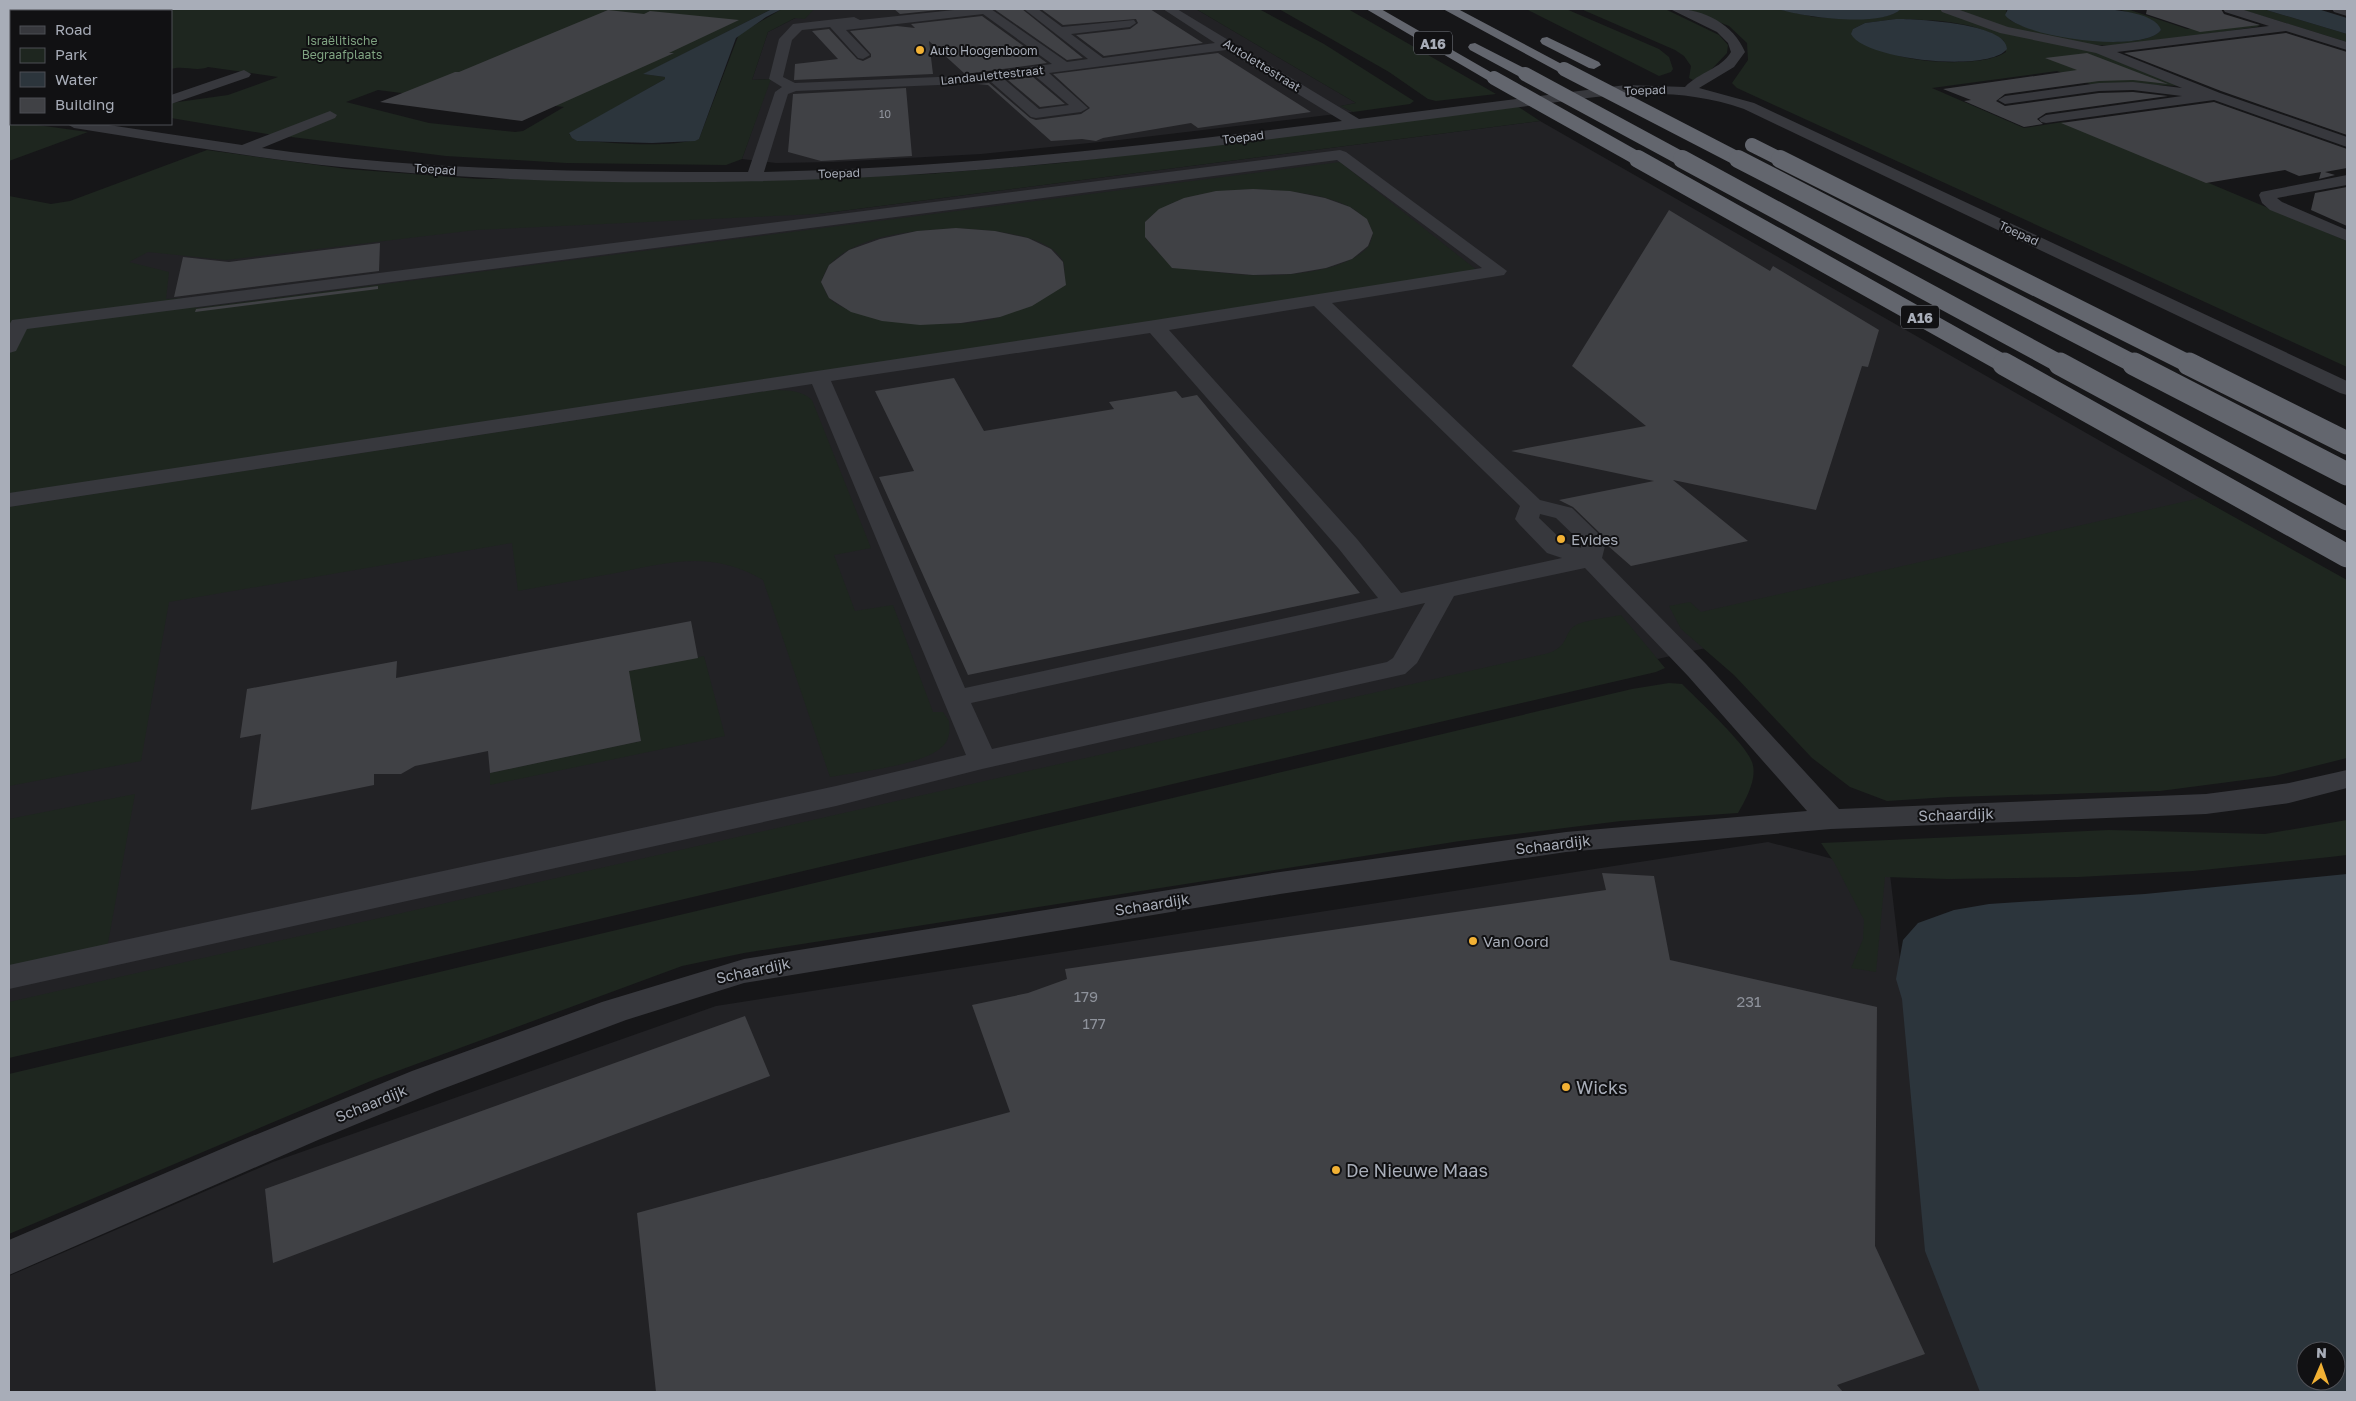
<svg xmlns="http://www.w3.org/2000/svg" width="2356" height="1401" viewBox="0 0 2356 1401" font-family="'Golos Text',sans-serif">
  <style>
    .built { fill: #222225 }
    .green { fill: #1e261f; fill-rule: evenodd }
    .water { fill: #2c353c; fill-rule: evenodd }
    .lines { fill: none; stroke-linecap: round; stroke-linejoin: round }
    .stream { stroke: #2c353c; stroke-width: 5.5 }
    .building { fill: #404145 }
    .minor { fill: #37383d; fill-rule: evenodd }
    .highway { fill: #63666e; fill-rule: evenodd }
    .highway-bridge-far2 { stroke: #63666e; stroke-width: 14 }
    .highway-bridge-far1 { stroke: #63666e; stroke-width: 18 }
    .highway-bridge { stroke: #63666e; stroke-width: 23 }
    .poi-dot { fill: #f2b134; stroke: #111113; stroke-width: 2 }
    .labels { text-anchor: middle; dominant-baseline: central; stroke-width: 4; stroke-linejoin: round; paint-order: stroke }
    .far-number-label { font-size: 11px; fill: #8e929b }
    .far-park-label { font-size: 12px; fill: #7fa381; stroke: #111113 }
    .far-poi-label { font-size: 12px; fill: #a8adb8; stroke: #111113; text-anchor: start }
    .far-street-label { font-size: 12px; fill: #a8adb8; stroke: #111113 }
    .shield { fill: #111113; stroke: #7b7e86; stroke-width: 1 }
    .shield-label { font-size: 14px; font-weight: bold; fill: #a8adb8 }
    .poi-label { font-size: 15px; fill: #a8adb8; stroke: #111113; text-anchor: start }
    .street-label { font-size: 15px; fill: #a8adb8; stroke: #111113 }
    .near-number-label { font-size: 15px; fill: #8e929b }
    .near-poi-label { font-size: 18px; fill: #a8adb8; stroke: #111113; text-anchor: start }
  </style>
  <rect width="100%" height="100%" fill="#161618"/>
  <!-- built -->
  <path class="built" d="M813 9H1196L1356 103 1341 106 1353 112 1119 140 981 154 833 162 776 163 742 159 770 79 752 80 768 32Z
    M1540 121 2221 510 2233 527 9 1037V218L818 214Z
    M1768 842 1890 874 1934 1251 2003 1392H9V1276L273 1162 716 1006Z"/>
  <!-- green -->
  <path class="green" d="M28 9H772L644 74 665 77V79L569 134 577 141C616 142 660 149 699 139L739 34 782 9H814L805 19 795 18 768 32 752 80 771 79 742 159 726 165 566 163 446 156 267 134 171 118V103L228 95 278 77 208 67C196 72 183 65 171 69V11H20ZM378 90 448 99 468 96 564 107 523 131 515 132 429 123 346 102Z
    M1196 9H1259L1324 44 1414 101 1410 104 1353 112 1340 106 1356 103Z
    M1279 9H1348L1496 94 1436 101 1428 99 1389 72Z
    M1526 9H1566L1659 49 1669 57 1673 69 1671 72 1659 76Z
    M1581 9H1665L1719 35 1728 45 1727 53 1710 71 1693 80 1689 78 1691 66 1684 56 1675 50Z
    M1686 9H1778L1814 17 1850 19 1882 17 1893 14 1901 9H1941L2007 33 2085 48 2183 86 2120 84 2095 86 2057 71 1932 88 2024 128 2063 122 2347 241V367L1737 88 1732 83 1748 60 1747 43 1729 26ZM1896 19C1930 20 1975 20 2004 41L2006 52C1985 67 1919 63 1896 55 1881 50 1866 37 1853 29L1865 23Z
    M1953 9H2008L2006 11 2010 20C2033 35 2144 54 2161 30L2152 20 2118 9H2127L2187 29 2244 22 2260 25 2257 27 2120 46C2063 45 2006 29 1953 9Z
    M2240 9H2263L2347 34V42Z
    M1517 106 1540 121 818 214 476 230 226 260 148 252 129 262 169 272 166 299 183 298 197 308 1340 162 1478 271 9 496V196L51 204 70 201 207 150 347 169 479 179 767 180 929 174 1061 163ZM1253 189C1287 191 1341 193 1366 219 1369 222 1371 228 1373 233 1372 237 1371 243 1368 247 1333 286 1197 282 1158 252 1153 248 1149 242 1145 237V222C1176 192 1212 192 1253 189ZM956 228C985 230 1047 232 1063 261 1065 265 1064 272 1065 277 1047 288 1018 310 1000 317 964 330 858 325 830 299 826 295 824 287 821 282 824 276 826 268 830 264 861 233 915 231 956 228Z
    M9 121H11V124H30L88 132 9 161Z
    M772 390C786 390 802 390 812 400L871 548 834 555 855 611 893 605 933 712H943L949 721C950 730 950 739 943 746 925 765 858 772 830 777L763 580C711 550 672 562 616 573 583 579 551 585 518 591L512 543 169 602 141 761 9 786V507Z
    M2200 498 2347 580V758L2275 776 2160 791 1949 797 1887 801 1850 787 1812 758 1734 675 1681 629 1669 606 1690 602 1701 612Z
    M1621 615 1665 668 1656 672 1194 779 9 1058V1002L1545 654C1571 648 1562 631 1578 624 1591 619 1607 618 1621 615Z
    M704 656 725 736 490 785V773L641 741 634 700 544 718 541 689Z
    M1669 683 1682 684C1697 699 1747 745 1752 762 1758 778 1746 799 1738 813L1621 821 1460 841 744 953 682 966 373 1080 9 1234V1074L1632 689Z
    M135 794 106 954 9 976V819Z
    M2347 820V855L2330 857 2193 871 2078 877 1948 879 1885 877 1876 972 1851 968 1863 939 1864 920 1834 862 1821 843 2109 830 2265 834Z"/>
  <!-- water -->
  <path class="water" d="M772 9H782L766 17 736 38 699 139 695 141 652 143 577 141 572 138 569 133 665 79V77L643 74Z
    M1778 9H1901C1881 28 1803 17 1778 9Z
    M2008 9C2035 9 2153 0 2161 30 2144 54 2022 38 2005 15Z
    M2263 9H2318L2347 18V34Z
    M1896 19C1916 19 2007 23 2007 49 1989 73 1864 60 1851 34L1853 29 1865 23Z
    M2347 874V1392H1980L1925 1251 1902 999 1896 979 1903 940 1918 923 1954 910 1989 904 2145 894ZM2306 1351H2336V1381H2306Z"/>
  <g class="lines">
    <!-- stream -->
    <path class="stream" d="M94 11 102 9"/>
  </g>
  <!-- building -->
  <path class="building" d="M894 9H948L900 14Z
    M994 9H1022L1083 58 1067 60Z
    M1041 9H1150L1203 43 1104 56 1076 35 1130 29 1138 23 1136 19 1063 25Z
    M2147 9H2221L2224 14 2260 25 2200 32 2146 14Z
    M608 10 644 14 650 11 739 20 669 53H674L522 121 380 102 455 72H459Z
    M982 16 1047 63 965 74 929 41 933 74 794 80 795 64 838 59 812 31 829 29 857 59 863 61 871 57V54L850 31 897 26 915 28 911 24Z
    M2286 33 2347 52V135L2221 91 2124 53Z
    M1218 53 1311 112 1198 128 1191 123 1103 138 1096 141 1082 139 1051 141 988 85 977 84 989 83 1030 118 1036 120 1081 114 1090 108 1053 74Z
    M2087 53 2168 84 2133 80 2099 81 2005 94 1996 101 2005 106 2099 93 2133 92 2168 96 2046 113 2037 119 2043 124 2024 127 1964 101 1971 100 1943 89 2077 70 2045 58Z
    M1033 77 1065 104 1040 107 1008 80Z
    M906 88 912 156 821 161 788 152 793 94Z
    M2214 102 2347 149V168L2325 172 2335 175 2319 179 2321 172 2299 176 2285 170 2206 183 2061 123Z
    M2347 187V226L2311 210 2315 193Z
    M1253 189 1290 191 1325 198 1350 207 1367 219 1373 233 1368 246 1352 259 1326 268 1291 274 1253 275 1172 268 1145 237V222L1159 209 1184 198 1216 191Z
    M1669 210 1770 271 1773 266 1879 330 1868 367 1862 366 1816 510 1673 480 1748 541 1631 566 1607 545V541L1603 536 1573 507 1559 500 1654 481 1511 451 1646 426 1572 366Z
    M956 228 995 231 1028 238 1051 249 1063 262 1066 285 1032 306 1000 317 961 323 920 325 882 321 851 312 829 298 821 282 829 265 849 250 880 239 917 231Z
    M380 243 379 271 174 297 183 257 229 262Z
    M378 286V289L195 312 196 309Z
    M954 378 984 431 1114 409 1109 402 1176 391 1182 398 1197 395 1360 593 968 675 879 477 914 471 875 391Z
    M691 621 698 658 629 671 641 741 490 773 488 751 415 766 401 774H374V785L251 810 261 734 240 738 247 689 397 661 396 678Z
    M1602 873 1654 876 1670 960 1877 1007 1875 1246 1925 1354 1837 1385 1843 1392H656L637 1213 1010 1112 972 1005 1028 993 1067 979 1065 969 1606 890Z
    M745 1016 770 1076 273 1263 265 1189Z"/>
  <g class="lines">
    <!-- minor -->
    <path class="minor" d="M963 9H991L1067 62 1088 59 1024 9H1038L1062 27 1134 20 1136 23 1130 27 1071 34 1103 58 1215 43 1163 9H1177L1359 119 1626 85 1685 87C1699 72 1721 69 1731 52L1728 43 1717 32 1670 9C1700 7 1733 23 1745 52L1734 67 1699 88 1754 103 2347 381V395L2340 393 1744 109C1672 84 1609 95 1535 105 1482 112 1429 119 1376 126 1215 146 1052 167 889 176 707 186 523 185 341 167 252 158 163 142 74 128L67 124H102L242 145 330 111 337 115 335 118 262 148C423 171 586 172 748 172L775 92 782 87 769 79 779 39 793 24 854 17 860 20ZM983 14 1052 64 962 76 795 83 783 77 792 40 802 30 830 27 858 58 863 59 870 55 846 30ZM1226 50 1342 121C1150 145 958 168 764 172L788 94 796 91 962 84 990 81 1031 117 1036 118 1081 112 1088 108 1049 73ZM1034 75 1069 105 1039 109 1004 79Z
      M1940 9H1957L2008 27 2102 46 2269 26 2225 12 2223 9H2241L2347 42V50L2286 31 2117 52 2220 93 2347 137V147L2214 100 2046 123 2041 122 2039 119 2046 115 2182 96 2133 90 2099 91 2005 104 1998 100 2005 96 2099 83 2133 82 2182 88 2096 53 2000 33 1942 12Z
      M2332 9H2347V16L2334 12Z
      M11 54V62L9 63V55Z
      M244 70 251 74 249 77 171 104V95Z
      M9 110H11V118H9Z
      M1340 150 1346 152 1507 271 1504 275 1498 276 1332 303 1540 500 1572 508 1602 537 1606 542 1602 558 1706 664 1839 809 2206 794 2289 783 2347 770V788L2289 803 2206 814 1831 829 1566 852 1280 894 744 983 626 1020 437 1091 318 1140 9 1275V1240L233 1144 412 1071 602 1002 744 959 1280 872 1566 832 1807 811 1688 676 1585 568 1454 596 1417 663 1405 674 982 769 836 806 9 989V965L836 786 966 755 812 384 9 507V493L1155 320 1482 268 1337 160 27 329 16 351 9 353V325L12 320ZM1314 306 1520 506 1515 519 1519 524 1547 553 1562 558 1401 593 1357 539 1169 330ZM1150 333 1339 549 1378 598 965 688 831 381ZM1540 514 1556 518 1582 543 1581 548 1565 543 1539 518ZM1425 603 1393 658 1387 662 992 749 971 703Z
      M2347 175V185L2277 198 2282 202 2347 230V241L2270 210 2262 203 2259 195 2261 192Z"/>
    <!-- highway -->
    <path class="highway" d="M1366 9H1381L1501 78 1499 81H1489Z
      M1443 9H1458L1571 69 1569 72H1559Z
      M1547 37 1599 62 1601 65 1594 69 1589 68 1542 44 1540 41 1542 38Z
      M1475 43 1530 71 1532 74 1525 78 1520 77 1470 50 1468 47 1470 44Z"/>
    <!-- highway-bridge-far2 -->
    <path class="highway-bridge-far2" d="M1564 69 1740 160
      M1525 74 1684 160
      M1494 78 1640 160
      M1752 145 1782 160"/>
    <!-- highway-bridge-far1 -->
    <path class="highway-bridge-far1" d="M1638 159 2006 365
      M1682 159 2062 365
      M1738 159 2136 365
      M1780 159 2191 365"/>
    <!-- highway-bridge -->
    <path class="highway-bridge" d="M2004 364 2347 556
      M2060 364 2347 519
      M2134 364 2347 474
      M2189 364 2347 443"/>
  </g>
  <!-- markers -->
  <g class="poi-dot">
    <circle cx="920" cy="50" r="5"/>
    <circle cx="1561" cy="539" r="5"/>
    <circle cx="1473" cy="941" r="5"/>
    <circle cx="1566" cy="1087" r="5"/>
    <circle cx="1336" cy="1170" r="5"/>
  </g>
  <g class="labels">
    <!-- far-number labels -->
    <g class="far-number-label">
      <text x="885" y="113">10</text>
    </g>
    <!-- far-park labels -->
    <g class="far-park-label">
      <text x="342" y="40">Israëlitische<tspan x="342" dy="14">Begraafplaats</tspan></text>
    </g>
    <!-- far-poi labels -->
    <g class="far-poi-label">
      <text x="930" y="50">Auto Hoogenboom</text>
    </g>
    <!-- far-street labels -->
    <g class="far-street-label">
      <text transform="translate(1262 65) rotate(32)">Autolettestraat</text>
      <text transform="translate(992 75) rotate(-6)">Landaulettestraat</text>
      <text transform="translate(1645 90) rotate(-2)">Toepad</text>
      <text transform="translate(1243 137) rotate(-7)">Toepad</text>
      <text transform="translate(435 169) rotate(4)">Toepad</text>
      <text transform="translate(839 173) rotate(-2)">Toepad</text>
      <text transform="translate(2019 233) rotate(25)">Toepad</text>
    </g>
    <!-- shield labels -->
    <g class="shield">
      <rect x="1414" y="31.5" width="38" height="23" rx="4"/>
      <rect x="1901" y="305.5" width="38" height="23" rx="4"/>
    </g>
    <g class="shield-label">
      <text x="1433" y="43">A16</text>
      <text x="1920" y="317">A16</text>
    </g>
    <!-- poi labels -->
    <g class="poi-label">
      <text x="1571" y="539">Evides</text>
      <text x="1483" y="941">Van Oord</text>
    </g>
    <!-- street labels -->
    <g class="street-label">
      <text transform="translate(1956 814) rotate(-2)">Schaardijk</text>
      <text transform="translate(1553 844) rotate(-7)">Schaardijk</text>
      <text transform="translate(1152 904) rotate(-9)">Schaardijk</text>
      <text transform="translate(753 970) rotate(-12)">Schaardijk</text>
      <text transform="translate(371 1103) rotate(-22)">Schaardijk</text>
    </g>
    <!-- near-number labels -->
    <g class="near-number-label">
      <text x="1086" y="996">179</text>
      <text x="1749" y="1001">231</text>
      <text x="1094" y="1023">177</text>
    </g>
    <!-- near-poi labels -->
    <g class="near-poi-label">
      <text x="1576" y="1087">Wicks</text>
      <text x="1346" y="1170">De Nieuwe Maas</text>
    </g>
  </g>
  <!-- border -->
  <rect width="2356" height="1401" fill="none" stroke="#a8adb8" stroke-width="20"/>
  <!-- legend -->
  <rect x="10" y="10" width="162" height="115" fill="#111113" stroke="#4d4f55"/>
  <rect x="20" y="26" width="25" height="8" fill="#37383d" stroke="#4d4f55"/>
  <text x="55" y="35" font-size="15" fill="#a8adb8">Road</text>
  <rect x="20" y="48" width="25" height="15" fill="#1e261f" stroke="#4d4f55"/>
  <text x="55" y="60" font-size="15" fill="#a8adb8">Park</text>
  <rect x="20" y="72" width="25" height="15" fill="#2c353c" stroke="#4d4f55"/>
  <text x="55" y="85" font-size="15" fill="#a8adb8">Water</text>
  <rect x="20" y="98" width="25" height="15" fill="#404145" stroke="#4d4f55"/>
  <text x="55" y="110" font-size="15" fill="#a8adb8">Building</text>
  <!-- north arrow -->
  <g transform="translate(2321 1366) rotate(2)"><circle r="24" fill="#111113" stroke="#4d4f55"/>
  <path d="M0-4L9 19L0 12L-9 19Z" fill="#f2b134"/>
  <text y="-8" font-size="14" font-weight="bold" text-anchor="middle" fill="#a8adb8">N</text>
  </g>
</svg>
